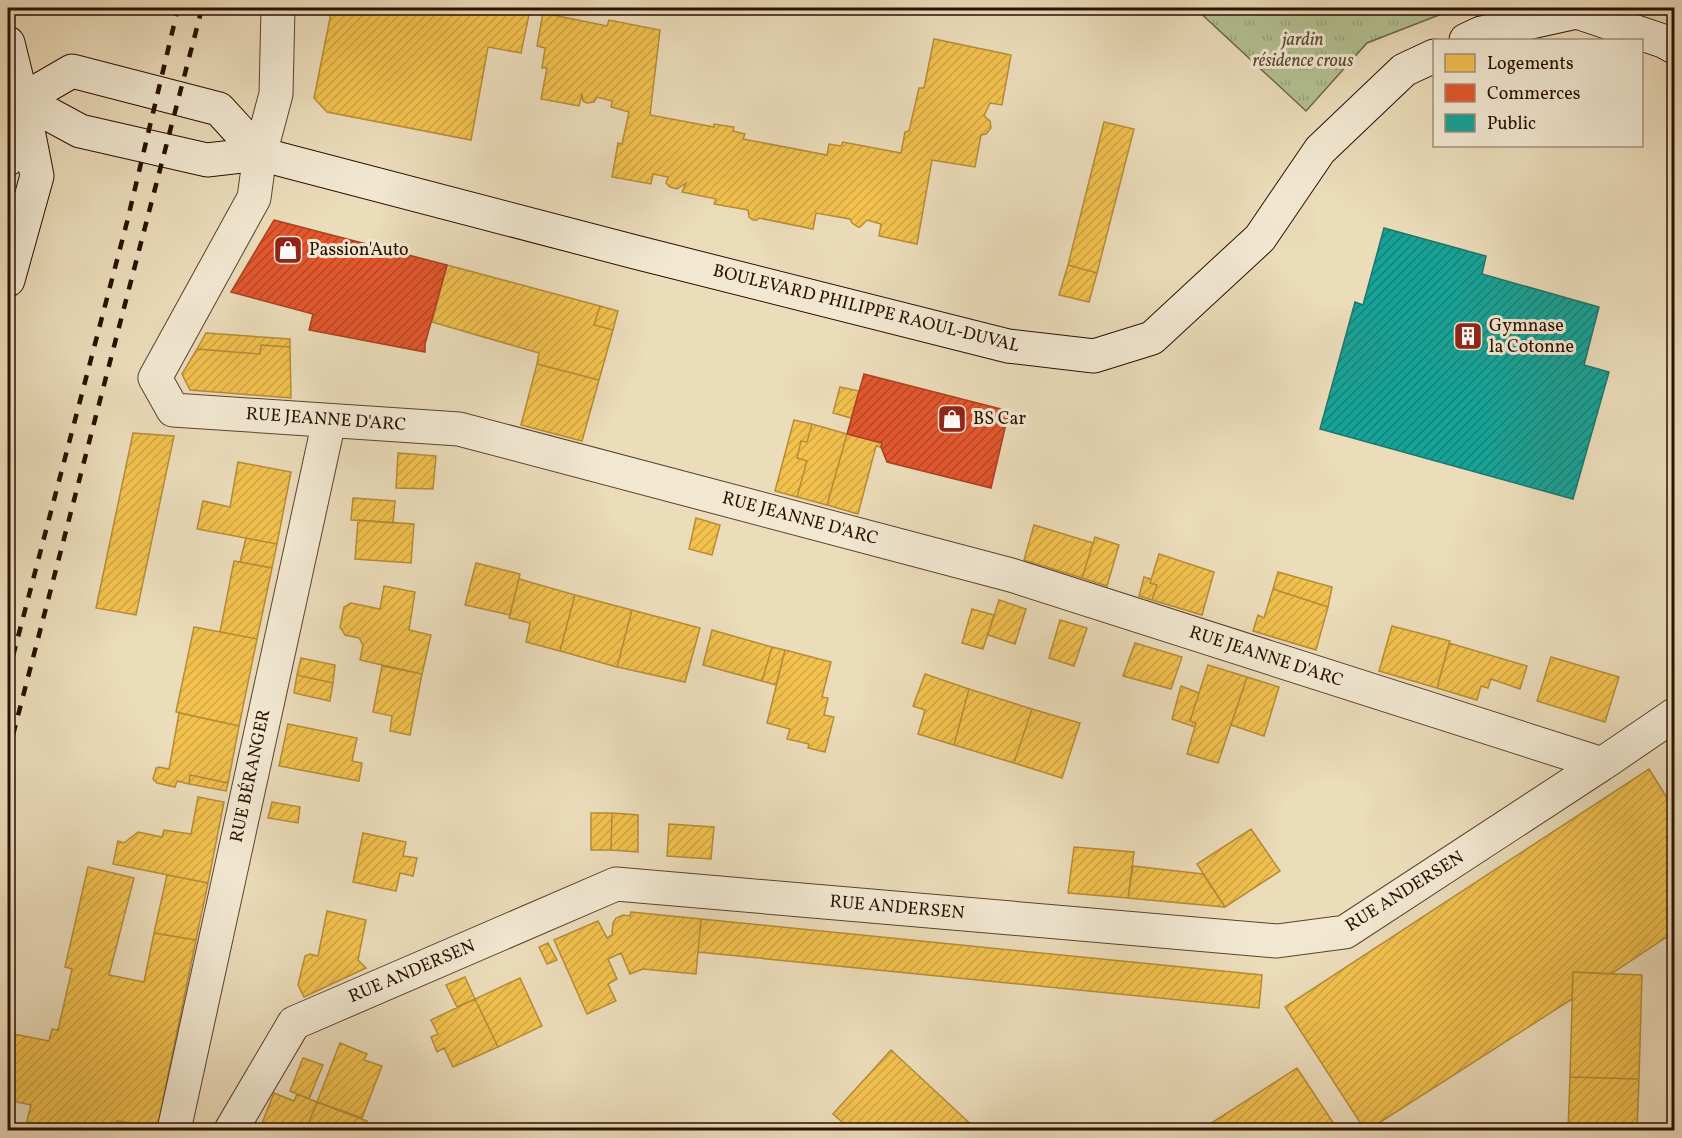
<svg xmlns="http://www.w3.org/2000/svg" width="1682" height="1138" viewBox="0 0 1682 1138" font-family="Vollkorn,serif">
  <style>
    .grass { fill: url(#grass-tufts); stroke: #6e6849; stroke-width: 1.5 }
    .homes { fill: url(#homes-hatch); stroke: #b68c37; stroke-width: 1.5 }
    .shops { fill: url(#shops-hatch); stroke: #ac4120; stroke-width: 1.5 }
    .public { fill: url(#public-hatch); stroke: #1d776a; stroke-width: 1.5 }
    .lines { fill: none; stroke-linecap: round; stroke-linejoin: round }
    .street-casing { stroke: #5a422e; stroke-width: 35 }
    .secondary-casing { stroke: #2a0f00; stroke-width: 35 }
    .street { stroke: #f2e8d2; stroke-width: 33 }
    .secondary { stroke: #f2e8d2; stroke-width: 33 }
    .rail { stroke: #2a0f00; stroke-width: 4.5; stroke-dasharray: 10 10; stroke-linecap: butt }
    .labels { text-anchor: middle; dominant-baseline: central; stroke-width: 6; stroke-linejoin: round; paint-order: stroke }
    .park-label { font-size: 18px; font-style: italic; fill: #5a4d33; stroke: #f2e8d2 }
    .poi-label { font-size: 18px; fill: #2a0f00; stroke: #f2e8d2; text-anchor: start }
    .street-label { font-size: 18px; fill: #2a0f00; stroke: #f2e8d2 }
  </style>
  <defs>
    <pattern id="grass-tufts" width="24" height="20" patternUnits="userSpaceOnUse" patternTransform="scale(1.5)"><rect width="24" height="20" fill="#b3c192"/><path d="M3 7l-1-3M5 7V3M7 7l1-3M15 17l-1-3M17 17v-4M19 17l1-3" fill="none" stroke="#9aa57c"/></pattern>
    <pattern id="homes-hatch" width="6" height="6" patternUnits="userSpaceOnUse" patternTransform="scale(1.5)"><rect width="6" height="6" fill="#f2c14e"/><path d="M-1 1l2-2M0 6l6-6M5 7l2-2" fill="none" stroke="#d0a542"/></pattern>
    <pattern id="shops-hatch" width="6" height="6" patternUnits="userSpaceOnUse" patternTransform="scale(1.5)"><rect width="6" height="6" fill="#e4572e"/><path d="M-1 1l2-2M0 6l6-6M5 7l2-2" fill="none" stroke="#b94625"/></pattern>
    <pattern id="public-hatch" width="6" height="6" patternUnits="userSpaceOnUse" patternTransform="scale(1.5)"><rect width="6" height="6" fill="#17a398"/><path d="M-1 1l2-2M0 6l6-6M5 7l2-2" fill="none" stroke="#15837a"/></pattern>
  </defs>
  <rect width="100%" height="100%" fill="#ebdcba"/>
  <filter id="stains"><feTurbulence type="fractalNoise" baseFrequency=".00333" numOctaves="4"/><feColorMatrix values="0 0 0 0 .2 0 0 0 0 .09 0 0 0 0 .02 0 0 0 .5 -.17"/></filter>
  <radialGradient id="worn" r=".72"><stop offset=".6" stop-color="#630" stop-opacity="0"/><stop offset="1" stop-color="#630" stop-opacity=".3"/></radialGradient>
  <!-- grass -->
  <path class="grass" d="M1195 8H1457L1367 43 1306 111Z"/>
  <!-- homes -->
  <path class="homes" d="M332 8H518L530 10 521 53 488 47 471 140 327 112 314 98Z
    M543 13 607 26 609 20 660 30 650 115 714 127V124L734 127 733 131 745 134 743 139 827 155 829 144 841 146 843 142 901 153 905 132 909 131 919 88H924L934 39 1011 55 1002 105 990 103 984 116 990 121 991 128 986 134 981 135 975 167 932 160 917 244 879 236 881 224 867 220 860 227H858L852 223 850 219 816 213 813 229 759 218 757 220H753L749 217 748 210 714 204 716 199 682 192 686 183 677 189 670 187 666 183 668 177 653 174 651 184 612 177 618 143 622 144 629 112 611 107 612 101 597 97 594 102 587 103 583 101 582 94 579 106 541 99 547 68H542L545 48 537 46Z
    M1104 122 1134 129 1097 273 1068 265Z
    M447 265 600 306 594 325 613 330 599 380 537 364 539 353 432 322Z
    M1068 265 1097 273 1089 302 1059 295Z
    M600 306 618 311 613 330 594 325Z
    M206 333 290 339V347L261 345 260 354 197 349Z
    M261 345 290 347 291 398 190 390 182 374 197 349 260 354Z
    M537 364 599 380 582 441 521 425Z
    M840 387 859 391 851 418 833 413Z
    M794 420 812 424 807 442 801 441 797 458 807 461 797 497 775 491Z
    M812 424 847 434 827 505 797 497 807 461 797 458 801 441 807 442Z
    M133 433 174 436 136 615 96 608Z
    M847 434 882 443 881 447 876 446 858 514 827 505Z
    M398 453 436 456 433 489 396 488Z
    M238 462 291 472 277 544 197 529 203 501 230 507Z
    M353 498 395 501 393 523 351 520Z
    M696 518 720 525 712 555 689 549Z
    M358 520 414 524 411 563 355 559Z
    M1034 525 1093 543 1082 578 1024 560Z
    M1095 537 1119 545 1107 586 1082 578Z
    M246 538 277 544 272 568 240 562Z
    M1159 554 1214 572 1202 615 1152 600 1157 585 1150 583Z
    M234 561 272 568 257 639 220 632Z
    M476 563 520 574 510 615 465 605Z
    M1278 572 1332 587 1328 607 1273 589Z
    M1144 577 1151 579 1150 583 1157 585 1152 600 1139 596Z
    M519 579 575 595 560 651 526 642 530 623 509 618Z
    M384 586 415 592 409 630 431 635 422 674 360 660 363 645 359 638 345 635 340 627 344 607 351 603 380 609Z
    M1273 589 1328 607 1316 650 1253 631 1258 615 1264 618Z
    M575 595 632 610 617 667 560 651Z
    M999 600 1026 609 1015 644 988 635Z
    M972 609 994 615 983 649 962 643Z
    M632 610 700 628 685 682 617 667Z
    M1060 620 1087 628 1074 666 1049 658Z
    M1392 626 1450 641 1437 688 1379 671Z
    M194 627 257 639 239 726 176 712Z
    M712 630 772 647 762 681 703 665Z
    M1135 643 1182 657 1171 689 1123 676Z
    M1449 643 1527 666 1520 689 1491 679 1488 688 1481 686 1477 700 1437 688Z
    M772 647 785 650 776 685 762 681Z
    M785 650 831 662 822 697 828 698 824 715 834 717 825 752 808 748 809 744 787 739 790 729 767 723Z
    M1551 657 1619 677 1605 722 1537 701Z
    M301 658 335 665 333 683 297 675Z
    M1208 665 1247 677 1218 763 1187 754 1196 723 1190 721Z
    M382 666 422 674 410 735 390 731 392 716 373 712Z
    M925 674 969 689 954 745 918 734 925 710 913 706Z
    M297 675 333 683 330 701 294 693Z
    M1247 677 1279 687 1264 736 1231 725Z
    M1181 686 1199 693 1190 721 1196 723 1195 727 1172 719Z
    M969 689 1032 709 1014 763 954 745Z
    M1032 709 1080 723 1062 778 1014 763Z
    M179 713 239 726 228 783 190 775 189 784 177 781 175 787 157 783 153 779 156 768 159 767 169 769Z
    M288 724 357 738 352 761 362 763 359 781 279 766Z
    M1649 769 1674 809V932L1611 974 1573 972 1572 999 1368 1130H1365L1285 1007Z
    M190 775 228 783 226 791 189 784Z
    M198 797 224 802 208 883 113 864 118 841 124 843 138 832 162 837 164 830 191 834Z
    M272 802 300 807 298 823 268 818Z
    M591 813H612L611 850H591Z
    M612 813 638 815V852L611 850Z
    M669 824 714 827 711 859 667 856Z
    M1251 829 1280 871 1225 907 1197 864Z
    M363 833 406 842 403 856 417 858 413 876 400 873 396 891 353 882Z
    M1074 847 1134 852 1128 898 1068 893Z
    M1133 866 1203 874 1225 907 1128 898Z
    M88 867 134 878 109 975 144 982 154 933 196 940 157 1129 117 1121 115 1130H31L25 1129 31 1105 8 1100V1033L49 1041 52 1029 58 1030 72 969 65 967Z
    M167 875 208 883 196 940 154 933Z
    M327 911 366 920 358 960 366 968 304 997 298 985 305 956 310 954 318 956Z
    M631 912 701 919 696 974 643 969 630 974 621 953 608 959 617 979 608 984 616 1001 587 1014 554 940 598 921 607 938 612 935 613 923 616 918 623 915 630 916Z
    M701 919 1262 975 1259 1008 698 952Z
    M548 943 557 960 547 964 539 947Z
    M1573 972 1642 975 1639 1079 1570 1077Z
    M465 977 475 999 457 1007 446 985Z
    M520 978 542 1026 498 1047 475 999Z
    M475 999 498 1047 453 1067 444 1048 437 1052 431 1037 438 1034 431 1020Z
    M340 1043 367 1054 364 1060 382 1066 362 1118 317 1102Z
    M891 1050 977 1130H851L833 1114Z
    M303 1058 323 1065 309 1099 290 1091Z
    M1297 1068 1338 1130 1202 1129Z
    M1570 1077 1639 1079 1637 1130H1568Z
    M274 1093 294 1101 297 1094 317 1102 306 1130H266L260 1128Z
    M317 1102 367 1121 364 1130H306Z"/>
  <!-- shops -->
  <path class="shops" d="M274 220 447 265 425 344V352L309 330 313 314 231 292Z
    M864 374 1009 411 991 488 887 462 881 447 882 443 847 434Z"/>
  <!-- public -->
  <path class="public" d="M1384 228 1486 256 1482 274 1599 307 1584 365 1609 372 1573 499 1320 429 1355 302 1363 305Z"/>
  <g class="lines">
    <!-- street casing -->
    <g class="street-casing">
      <path id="street" d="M278 8 276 94 260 154 254 198 155 378 173 410 459 429 1011 575 1602 764 1674 715
        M174 1130 329 421
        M231 1130 294 1023 616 884 1277 941 1345 932 1602 764"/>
    </g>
    <!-- secondary casing -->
    <g class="secondary-casing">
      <path id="secondary" d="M1466 40 1481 33 1577 12 1663 41 1674 47
        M8 43 22 100 37 176 8 280
        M8 92 80 131 207 160 260 154 635 252 1008 346 1094 356 1152 338 1260 238 1320 150 1404 70 1434 56
        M8 102 22 100 72 71 219 109 260 154
        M8 159 19 110"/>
    </g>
    <!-- street -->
    <use href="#street" class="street"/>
    <!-- secondary -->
    <use href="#secondary" class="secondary"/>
    <!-- rail -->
    <path class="rail" d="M8 675 127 222 178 8
      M8 754 202 8"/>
  </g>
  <!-- icons -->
  <defs>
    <g id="shop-square" transform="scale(1.5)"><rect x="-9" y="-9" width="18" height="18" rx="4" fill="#8f2418" stroke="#f2e8d2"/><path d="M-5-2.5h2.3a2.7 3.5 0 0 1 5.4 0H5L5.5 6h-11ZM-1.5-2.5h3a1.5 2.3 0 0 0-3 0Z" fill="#fff"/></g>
    <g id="building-square" transform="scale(1.5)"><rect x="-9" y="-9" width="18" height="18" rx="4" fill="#8f2418" stroke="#f2e8d2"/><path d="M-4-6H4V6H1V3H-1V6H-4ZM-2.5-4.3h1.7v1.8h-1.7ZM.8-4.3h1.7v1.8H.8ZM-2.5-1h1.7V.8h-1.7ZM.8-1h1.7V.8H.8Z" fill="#fff"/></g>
  </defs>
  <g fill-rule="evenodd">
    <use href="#shop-square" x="288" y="250"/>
    <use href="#building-square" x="1468" y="336"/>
    <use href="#shop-square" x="952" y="419"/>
  </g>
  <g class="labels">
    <!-- park labels -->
    <g class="park-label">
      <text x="1303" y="40">jardin<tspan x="1303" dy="21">résidence crous</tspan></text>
    </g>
    <!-- poi labels -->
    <g class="poi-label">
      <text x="309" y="250">Passion'Auto</text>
      <text x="1489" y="326">Gymnase<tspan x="1489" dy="21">la Cotonne</tspan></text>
      <text x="973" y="419">BS Car</text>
    </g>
    <!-- street labels -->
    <g class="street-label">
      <text transform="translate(866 309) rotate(14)">BOULEVARD PHILIPPE RAOUL-DUVAL</text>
      <text transform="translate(326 420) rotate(4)">RUE JEANNE D'ARC</text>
      <text transform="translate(800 519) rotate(15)">RUE JEANNE D'ARC</text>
      <text transform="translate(1266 657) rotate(18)">RUE JEANNE D'ARC</text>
      <text transform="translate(251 776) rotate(-78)">RUE BÉRANGER</text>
      <text transform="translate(1405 892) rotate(-32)">RUE ANDERSEN</text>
      <text transform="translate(897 908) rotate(5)">RUE ANDERSEN</text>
      <text transform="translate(412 972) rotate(-23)">RUE ANDERSEN</text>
    </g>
  </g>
  <!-- margin -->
  <rect width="1682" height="1138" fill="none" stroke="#ebdcba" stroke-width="30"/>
  <rect x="9" y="9" width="1664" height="1120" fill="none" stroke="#2a0f00" stroke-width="3"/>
  <rect x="15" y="15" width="1652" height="1108" fill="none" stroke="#2a0f00" stroke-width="1.5"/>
  <!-- legend -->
  <rect x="1433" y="39" width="210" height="108" fill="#f2e8d2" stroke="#a2917e" stroke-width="1.5"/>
  <rect x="1445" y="54" width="30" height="18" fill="#f2c14e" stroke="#a2917e" stroke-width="1.5"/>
  <text x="1487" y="69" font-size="18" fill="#2a0f00">Logements</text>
  <rect x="1445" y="84" width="30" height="18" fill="#e4572e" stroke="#a2917e" stroke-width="1.5"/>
  <text x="1487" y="99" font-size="18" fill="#2a0f00">Commerces</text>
  <rect x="1445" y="114" width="30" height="18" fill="#17a398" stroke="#a2917e" stroke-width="1.5"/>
  <text x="1487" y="129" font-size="18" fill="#2a0f00">Public</text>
  <rect width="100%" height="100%" filter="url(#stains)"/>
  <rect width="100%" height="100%" fill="url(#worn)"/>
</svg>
